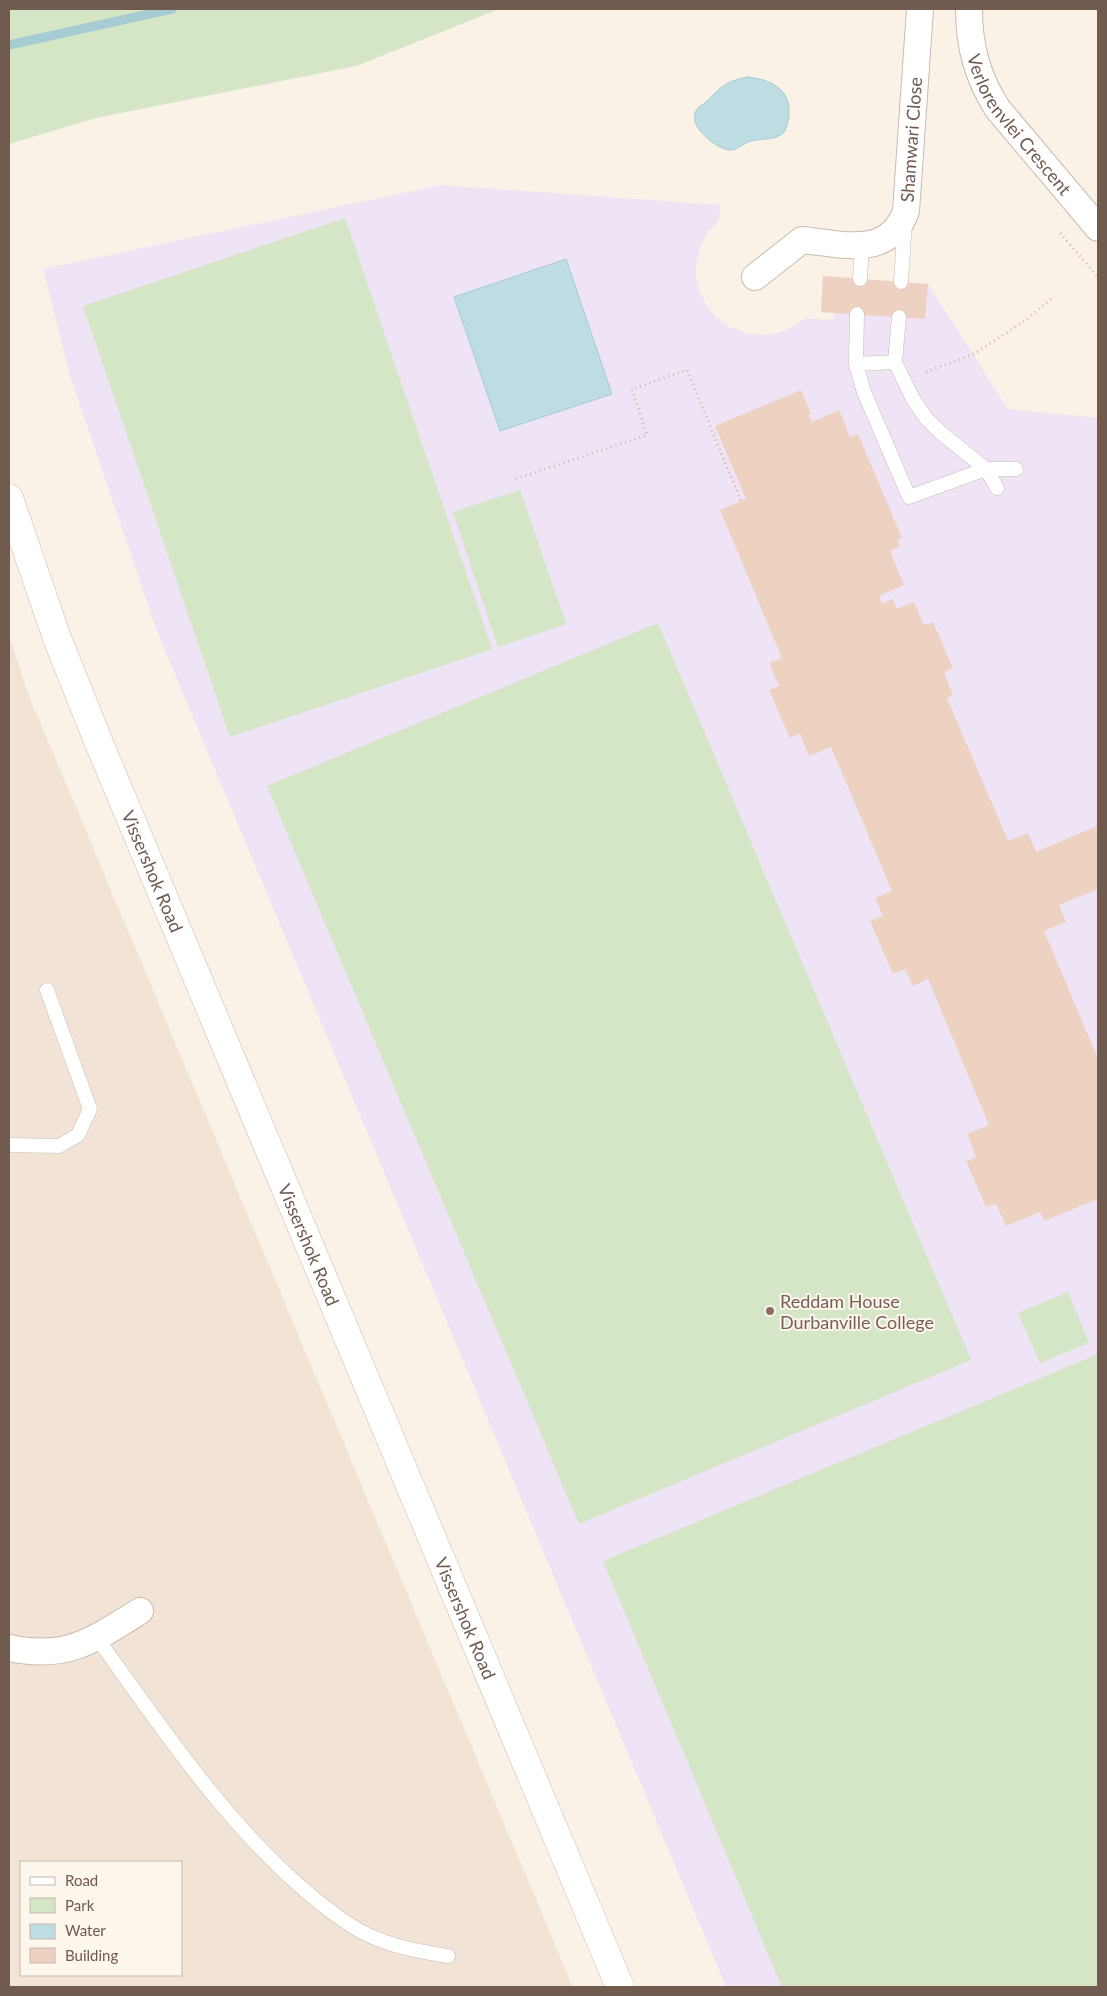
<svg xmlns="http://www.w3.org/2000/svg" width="1107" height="1996" viewBox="0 0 1107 1996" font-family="Lato,sans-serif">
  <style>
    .residential { fill: #f1e4d6; fill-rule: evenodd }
    .education { fill: #efe3f6 }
    .green { fill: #d4e6c6 }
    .water { fill: #bddde2; stroke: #a4ccd2 }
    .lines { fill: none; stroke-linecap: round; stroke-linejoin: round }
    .stream { stroke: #a4ccd2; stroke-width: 9 }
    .building { fill: #edd2c1 }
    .lane-casing { stroke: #cbbaae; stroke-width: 15 }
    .street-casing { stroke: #cbbaae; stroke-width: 28 }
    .secondary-casing { stroke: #cdbbac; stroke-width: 29 }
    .path { stroke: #d1b5a4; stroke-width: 3; stroke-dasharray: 1 4; stroke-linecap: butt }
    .lane { stroke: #fff; stroke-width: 14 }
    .street { stroke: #fff; stroke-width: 26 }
    .secondary { stroke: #fff; stroke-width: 28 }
    .education-dot { fill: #8d6e63; stroke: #fdf6ed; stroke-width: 2 }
    .labels { text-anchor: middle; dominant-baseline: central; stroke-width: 4; stroke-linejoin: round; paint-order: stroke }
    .street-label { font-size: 18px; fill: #715a4e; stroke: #fdf6ed }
    .education-label { font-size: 18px; fill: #785e54; stroke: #fdf6ed; text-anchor: start }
  </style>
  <rect width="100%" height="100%" fill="#faf2e7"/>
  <!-- residential -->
  <path class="residential" d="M9 635 27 691 573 1987H9ZM21 1862H181V1975H21Z"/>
  <!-- education -->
  <path class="education" d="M441 185 720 205 719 220 708 232 701 245 697 260 696 276 700 292 707 306 717 318 730 327 746 333 761 335 778 333 792 327 806 318 833 320 834 313 821 312 823 276 928 284 1008 409 1098 418V1987H726L158 634 69 373 43 269Z"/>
  <!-- green -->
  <path class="green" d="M9 9H499L356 66 96 118 9 144Z
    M345 218 492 649 230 737 83 306Z
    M520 490 566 624 498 647 453 512Z
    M658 623 971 1360 579 1524 267 786Z
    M1068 1292 1089 1343 1040 1363 1018 1313Z
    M1098 1354V1987H782L603 1561Z"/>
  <!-- water -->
  <path class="water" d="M747 77C770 79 791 89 789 114 789 119 787 128 784 132 776 141 761 138 751 141 738 145 736 155 720 147 709 141 687 124 697 109 699 106 704 104 706 102 722 86 725 82 747 77Z
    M566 259 612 394 500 431 454 297Z"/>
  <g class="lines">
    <!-- stream -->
    <path class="stream" d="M9 45 172 9"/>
  </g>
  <!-- building -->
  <path class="building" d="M823 276 928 284 925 319 821 312Z
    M801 390 811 414 809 415 812 422 839 410 850 437 858 434 902 538 897 540 900 546 890 551 904 585 879 596 882 604 893 599 897 609 914 602 924 625 933 622 953 668 944 672 953 695 947 698 1008 841 1028 833 1036 852 1097 826 1098 828V889L1059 905 1066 922 1044 931 1098 1059V1199L1044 1221 1040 1212 1006 1226 996 1204 986 1207 966 1161 976 1157 967 1134 989 1125 928 979 913 986 905 969 893 974 870 921 883 916 875 898 892 891 831 747 809 756 800 733 790 738 769 690 779 686 769 663 782 658 720 510 746 499 715 426Z"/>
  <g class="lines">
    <!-- lane casing -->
    <g class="lane-casing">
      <path id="lane" d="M860 279 862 245
        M901 282 905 221
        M857 314 856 364 864 392 909 497 986 469H1016
        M899 317 895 362 913 399 926 418 941 433 986 469 997 488
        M856 364 895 362
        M9 1145 59 1146 78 1135 90 1109 47 990
        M97 1638C162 1728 224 1822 309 1894 328 1910 352 1929 375 1938 399 1948 423 1952 448 1956"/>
    </g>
    <!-- street casing -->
    <g class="street-casing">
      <g id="street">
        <path id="s1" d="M969 9C969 46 977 76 997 108L1098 228"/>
        <path id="s2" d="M755 277 802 240C842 244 889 259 906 211L920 9"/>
        <path d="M9 1648C67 1660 92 1641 140 1611"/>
      </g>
    </g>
    <!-- secondary casing -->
    <g class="secondary-casing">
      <g id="secondary">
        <path id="s3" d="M9 498 57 638 99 743 620 1987"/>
      </g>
    </g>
    <!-- path -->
    <path class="path" d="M1060 233 1098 277
      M926 372 974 354 1026 320 1053 297
      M516 479 647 435 632 389 687 370 741 501"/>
    <!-- lane -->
    <use href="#lane" class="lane"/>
    <!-- street -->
    <use href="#street" class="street"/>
    <!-- secondary -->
    <use href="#secondary" class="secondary"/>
  </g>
  <!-- markers -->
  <circle class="education-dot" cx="770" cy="1311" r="5"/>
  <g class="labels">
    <!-- street labels -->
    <g class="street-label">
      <text stroke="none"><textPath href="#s1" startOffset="130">Verlorenvlei Crescent</textPath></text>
      <text stroke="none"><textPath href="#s2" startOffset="251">Shamwari Close</textPath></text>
      <text stroke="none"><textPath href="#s3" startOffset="400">Vissershok Road</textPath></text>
      <text stroke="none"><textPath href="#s3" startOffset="805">Vissershok Road</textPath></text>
      <text stroke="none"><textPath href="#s3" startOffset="1210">Vissershok Road</textPath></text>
    </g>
    <!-- education labels -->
    <g class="education-label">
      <text x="780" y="1301">Reddam House<tspan x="780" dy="21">Durbanville College</tspan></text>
    </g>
  </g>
  <!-- border -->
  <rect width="1107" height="1996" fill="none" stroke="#715a4e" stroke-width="20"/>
  <!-- legend -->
  <rect x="20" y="1861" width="162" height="115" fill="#fdf6ed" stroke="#c5b8ad"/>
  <rect x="30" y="1877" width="25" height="8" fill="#ffffff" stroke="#c5b8ad"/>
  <text x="65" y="1886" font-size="15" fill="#715a4e">Road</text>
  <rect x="30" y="1898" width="25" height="15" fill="#d4e6c6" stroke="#c5b8ad"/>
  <text x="65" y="1911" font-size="15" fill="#715a4e">Park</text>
  <rect x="30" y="1924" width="25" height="15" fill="#bddde2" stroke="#c5b8ad"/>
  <text x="65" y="1936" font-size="15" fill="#715a4e">Water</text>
  <rect x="30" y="1948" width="25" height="15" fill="#edd2c1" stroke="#c5b8ad"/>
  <text x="65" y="1961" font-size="15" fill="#715a4e">Building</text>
</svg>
